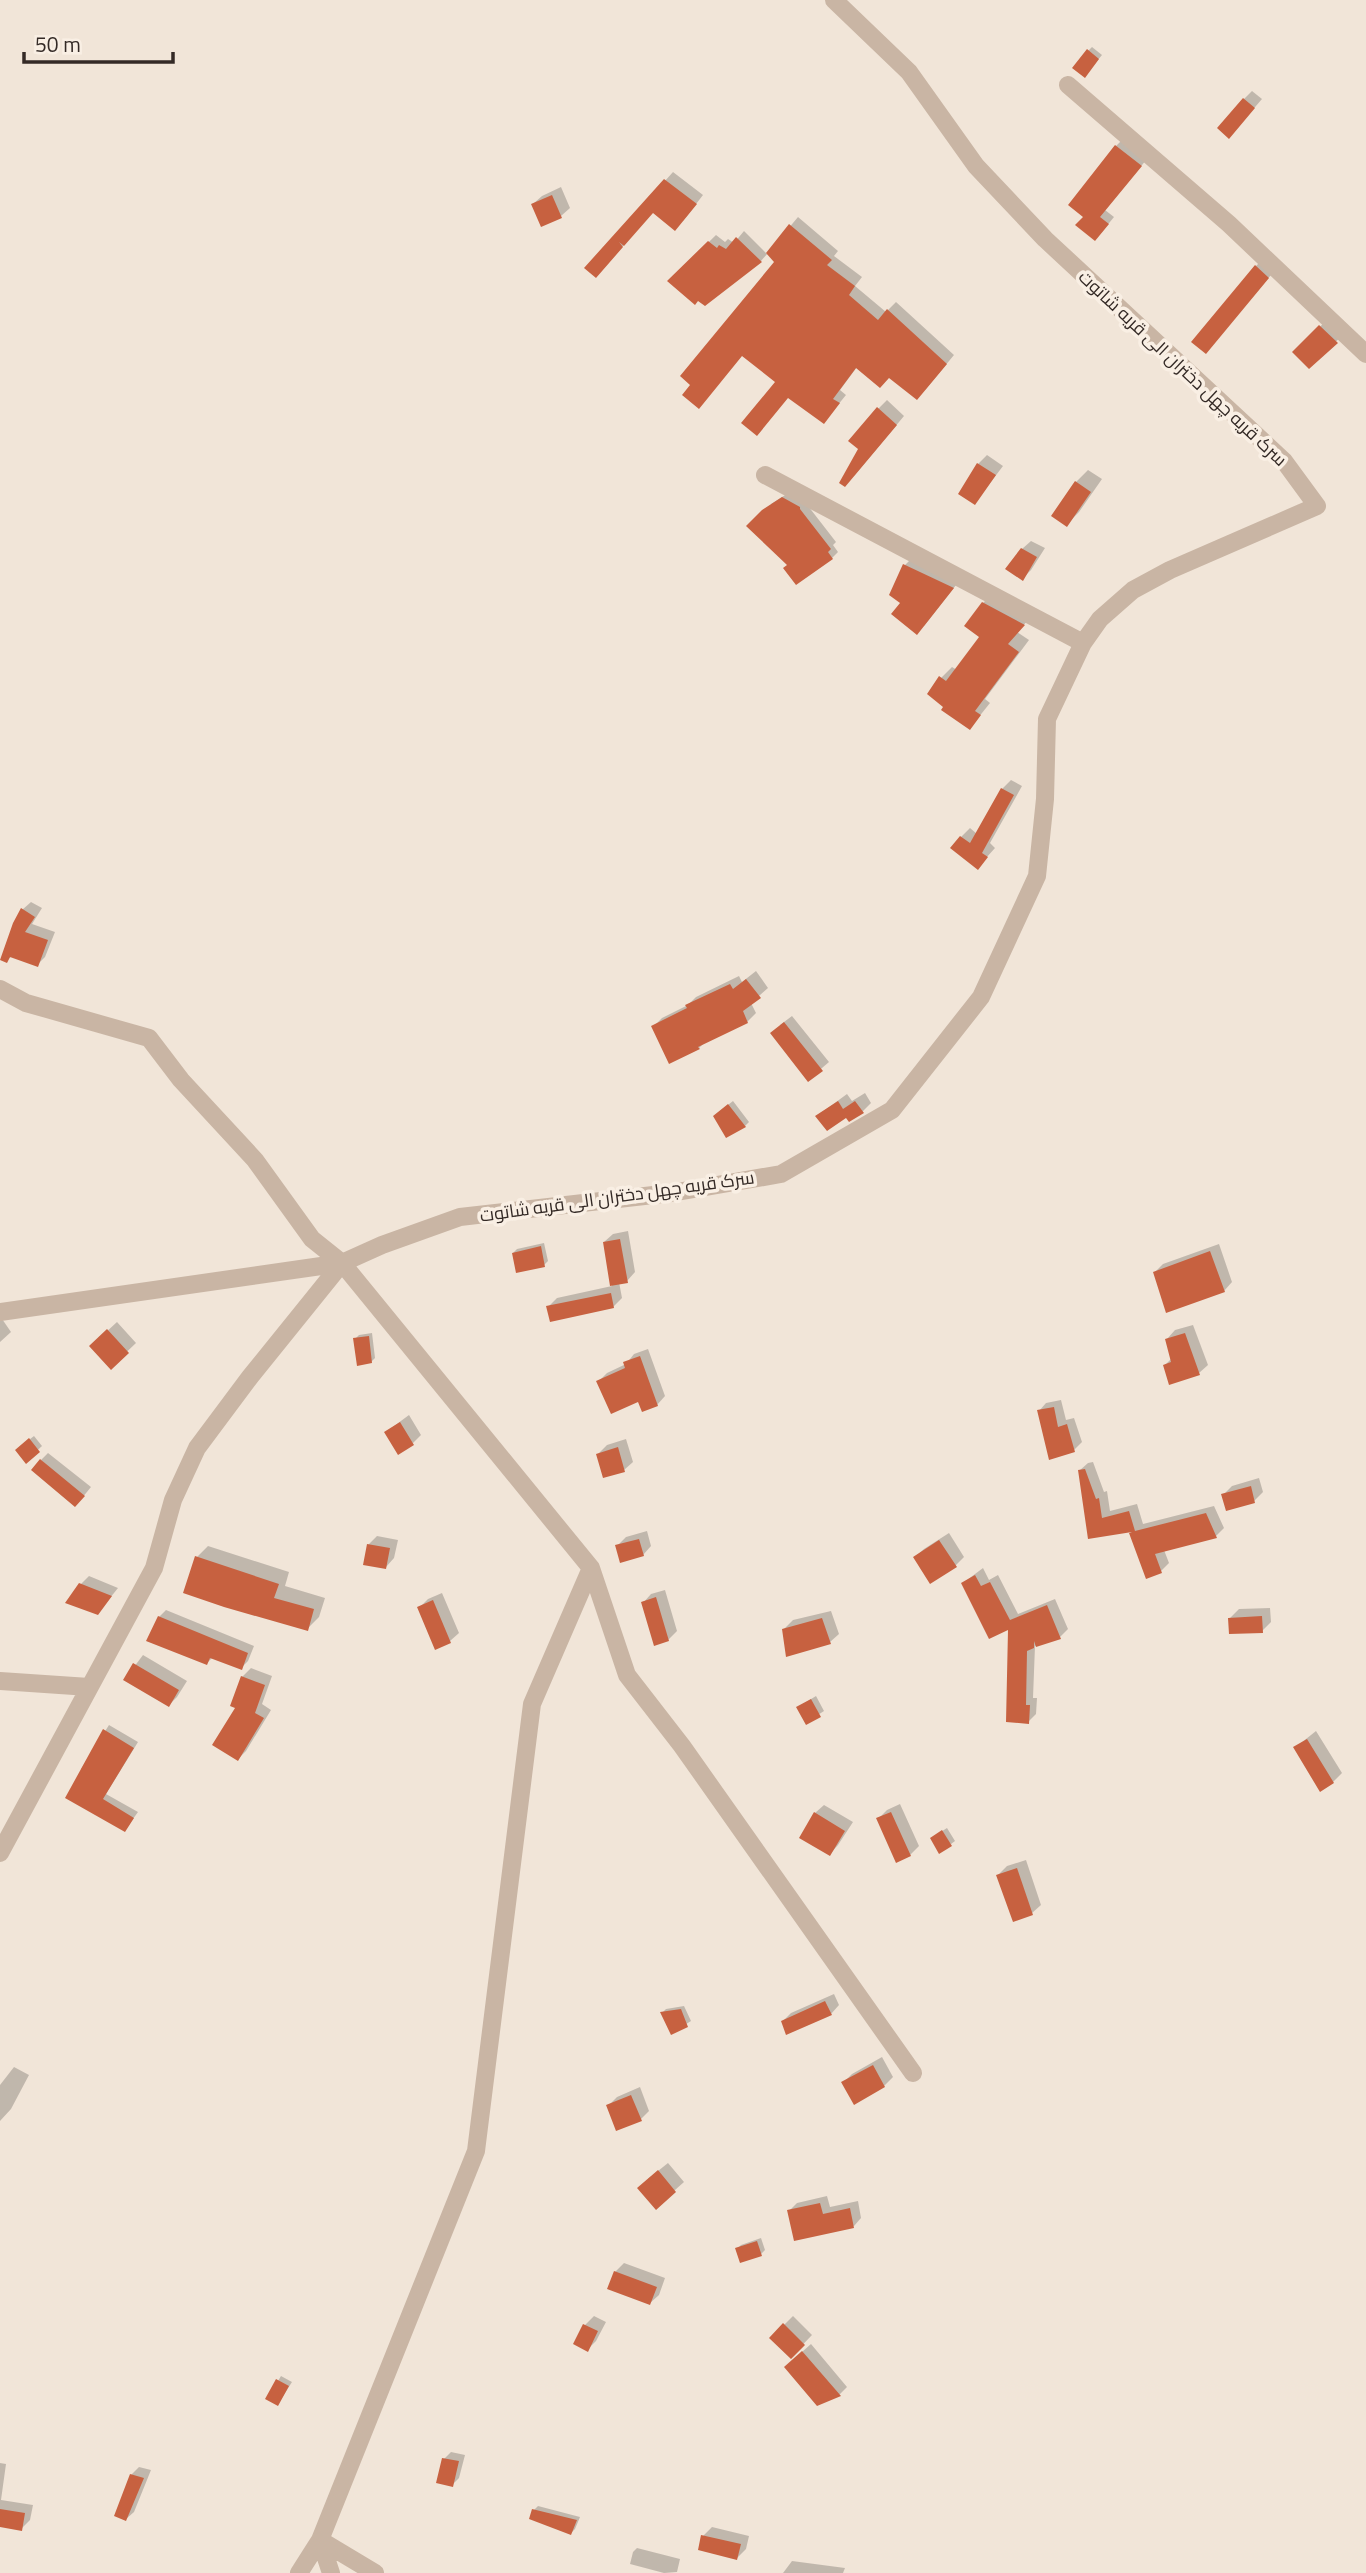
<svg xmlns="http://www.w3.org/2000/svg" width="1366" height="2573" viewBox="0 0 1366 2573" font-family="'Titillium Web',Cairo,sans-serif">
  <style>
    .shadow { fill: #0003 }
    .building { fill: #c76140 }
    .lines { fill: none; stroke-linecap: round; stroke-linejoin: round }
    .minor { stroke: #c9b5a4; stroke-width: 18 }
    .labels { text-anchor: middle; dominant-baseline: central; stroke-width: 7; stroke-linejoin: round; paint-order: stroke }
    .street-label { font-size: 18px; fill: #342a26; stroke: #f9efe4 }
  </style>
  <rect width="100%" height="100%" fill="#f1e5d8"/>
  <!-- shadow -->
  <path class="shadow" d="M1092 47 1102 55 1088 72V51Z
    M1252 91 1262 99 1237 128 1244 99Z
    M1122 140 1147 159 1105 210 1114 217 1101 233 1085 217 1116 146Z
    M673 172 703 195 683 221 653 211 604 268H587Z
    M561 187 570 208 561 216 533 204 542 196Z
    M798 217 838 251 834 256 862 277 855 286 886 312 896 302 954 355 925 390 889 376 857 367 840 390 846 395 824 422 789 396 777 382 776 261 768 253 761 261 705 304 669 281 716 235 725 242 728 239 734 243 744 231 767 254Z
    M1269 253 1281 263 1206 352 1256 266Z
    M1329 318 1345 333 1309 367 1294 352Z
    M887 400 904 416 854 476 878 409Z
    M987 455 1003 466 975 503 960 494 978 464Z
    M1088 470 1102 479 1079 512 1067 524 1076 482Z
    M790 492 805 502 836 542 833 545 838 552 832 558 789 564 771 504Z
    M1031 541 1045 548 1031 570 1023 578 1022 549Z
    M912 558 960 580 924 626 902 603 905 565Z
    M994 592 1034 614 1017 632 1029 640 985 699 990 703 970 728 941 678 952 667 957 670 982 637 983 603Z
    M1011 780 1022 786 990 843 995 848 978 867 961 837 970 828 977 834 1002 789Z
    M31 902 42 908 32 924 55 932 45 957 37 965 12 956 6 961 22 910Z
    M756 971 768 988 751 1003 756 1013 747 1022 705 1042 699 1048 653 1027 662 1018 688 1005 696 997 739 976 742 982Z
    M792 1016 829 1062 808 1080 780 1025Z
    M865 1093 871 1103 862 1112 847 1116H817L847 1094 852 1101Z
    M733 1101 749 1122 745 1126 719 1112Z
    M628 1231 635 1272 627 1281 619 1282 622 1298 613 1307H548L557 1298 612 1286 604 1242 613 1234Z
    M544 1243 548 1261 544 1265 513 1253 517 1249Z
    M1219 1244 1232 1282 1224 1291 1155 1272 1163 1264Z
    M0 1316 11 1332 0 1342Z
    M117 1322 136 1343 111 1367 91 1346Z
    M1193 1325 1208 1365 1199 1373 1165 1365 1172 1358 1167 1339 1175 1330Z
    M372 1333 375 1358 371 1362 355 1339 359 1335Z
    M648 1349 665 1396 657 1405 599 1381 607 1373 626 1364 634 1354Z
    M1061 1400 1066 1420 1074 1418 1082 1442 1074 1450 1039 1411 1046 1403Z
    M409 1415 421 1435 413 1443 386 1432Z
    M34 1436 42 1446 26 1461 21 1446Z
    M626 1439 633 1462 624 1470 598 1454 607 1445Z
    M48 1453 91 1487 82 1498 41 1460Z
    M1093 1462 1104 1492 1107 1491 1110 1511 1137 1504 1143 1524 1214 1506 1224 1528 1216 1536 1164 1550 1169 1563 1161 1571 1131 1533 1134 1530 1090 1537 1079 1471 1088 1463Z
    M1259 1478 1263 1492 1254 1501 1223 1495 1232 1486Z
    M647 1531 651 1546 643 1555 617 1546 626 1537Z
    M949 1533 964 1557 955 1566 915 1557 924 1549Z
    M377 1536 398 1540 394 1558 386 1567 368 1545Z
    M208 1546 289 1572 285 1586 325 1598 319 1617 307 1629 197 1557Z
    M983 1568 989 1580 998 1575 1018 1614 1055 1599 1068 1629 1060 1637 1035 1646 1033 1698H1037L1036 1714 1028 1722 1010 1627 963 1583Z
    M89 1576 118 1588 98 1613 81 1584Z
    M665 1590 677 1631 668 1640 643 1603 651 1594Z
    M442 1593 459 1633 450 1641 419 1608 428 1599Z
    M1270 1608 1271 1622 1262 1631 1230 1618 1239 1609Z
    M166 1610 254 1646 248 1661 241 1668 213 1657 207 1663 159 1617Z
    M831 1611 839 1634 830 1642 784 1629 793 1620Z
    M143 1655 187 1681 177 1697 169 1705 125 1679Z
    M251 1668 272 1676 262 1704 271 1710 246 1751 238 1759 237 1707 242 1677Z
    M816 1696 824 1711 807 1722 798 1707Z
    M109 1725 138 1742 106 1794 138 1812 125 1830 81 1769Z
    M1316 1731 1342 1773 1333 1782 1296 1747Z
    M900 1804 919 1846 910 1855 878 1819 887 1810Z
    M824 1805 853 1822 838 1845 830 1854 815 1813Z
    M947 1828 955 1841 951 1844 936 1835Z
    M1026 1860 1041 1905 1032 1913 1014 1920 998 1875 1007 1866Z
    M834 1994 839 2005 831 2014 783 2021 791 2013Z
    M684 2006 691 2021 672 2033 662 2013 666 2009Z
    M882 2057 893 2077 884 2086 844 2082 852 2074Z
    M14 2067 29 2075 11 2109 0 2121V2085Z
    M640 2087 649 2111 641 2119 608 2106 617 2097Z
    M668 2163 684 2182 656 2207 648 2179Z
    M827 2196 830 2207 858 2201 861 2218 854 2226 789 2211 797 2203Z
    M761 2238 765 2250 761 2254 737 2249 741 2245Z
    M624 2263 665 2278 659 2295 650 2303 615 2272Z
    M594 2316 606 2322 596 2341 588 2349 575 2343 585 2325Z
    M793 2316 812 2335 791 2357 771 2338Z
    M811 2344 847 2387 840 2394 817 2404 794 2359Z
    M281 2376 292 2382 278 2404 267 2399Z
    M451 2452 465 2455 459 2478 452 2485 444 2459Z
    M0 2463 6 2464 1 2500 33 2505 30 2520 21 2529 0 2526Z
    M139 2467 151 2470 134 2512 126 2519 131 2475Z
    M538 2506 580 2517 575 2529 571 2533 534 2510Z
    M712 2527 749 2536 746 2549 737 2558 703 2536Z
    M637 2548 680 2559 677 2572 664 2573 630 2564 633 2552Z
    M792 2561 845 2568 843 2573H783Z"/>
  <!-- building -->
  <path class="building" d="M1087 49 1099 59 1085 78 1072 68Z
    M1243 98 1255 108 1229 139 1217 128Z
    M1115 145 1142 166 1100 217 1109 224 1095 241 1075 225 1083 217 1068 205Z
    M664 179 697 204 675 231 653 213 624 246 619 242 623 247 596 278 584 268Z
    M552 195 562 218 541 227 531 204Z
    M789 224 832 260 827 265 855 286 849 295 878 320 887 309 947 364 917 400 889 378 880 388 856 368 833 399 840 403 824 424 788 398 757 436 741 423 775 382 742 356 699 409 682 395 690 385 680 376 774 262 766 253Z
    M736 237 762 262 705 306 698 301 695 305 667 281 708 241 717 248 719 245 726 249Z
    M1255 265 1269 278 1206 354 1191 342Z
    M1319 325 1338 343 1309 369 1292 352Z
    M877 407 897 425 845 487 839 483 858 449 848 441Z
    M977 463 996 475 975 505 958 494Z
    M1075 481 1091 492 1067 527 1051 516Z
    M782 497 800 507V509L831 549 828 552 833 559 796 585 783 568 787 565 746 526 762 510Z
    M1021 548 1037 557 1023 581 1005 569Z
    M903 564 954 588 917 635 891 614 900 603 889 595Z
    M982 602 1025 625 1008 644 1019 652 975 711 981 715 970 730 941 710 943 707 927 694 939 676 946 681 979 637 964 626Z
    M1001 788 1014 795 982 853 988 857 978 870 950 848 960 836 970 843Z
    M21 908 35 917 25 932 48 940 38 967 10 957 7 963 0 960 13 923Z
    M746 979 761 998 743 1011 748 1023 698 1047 700 1049 669 1064 651 1026 687 1008 685 1005 730 984 733 989Z
    M784 1022 823 1071 808 1082 770 1033Z
    M838 1101 843 1109 855 1101 864 1113 849 1122 846 1118 827 1131 815 1116Z
    M728 1104 746 1127 726 1138 713 1116Z
    M620 1239 628 1283 610 1286 603 1242Z
    M541 1246 545 1267 516 1273 512 1253Z
    M1210 1251 1225 1292 1166 1313 1153 1272Z
    M611 1293 614 1308 550 1322 546 1306Z
    M107 1329 129 1353 111 1370 89 1346Z
    M1185 1333 1200 1375 1169 1385 1163 1365 1171 1362 1165 1339Z
    M369 1336 372 1363 357 1366 353 1338Z
    M640 1356 658 1406 642 1412 638 1402 611 1414 596 1381 625 1368 623 1362Z
    M1054 1407 1058 1427 1067 1424 1075 1452 1049 1460 1037 1410Z
    M400 1422 414 1445 398 1455 384 1432Z
    M29 1438 40 1452 26 1464 15 1450Z
    M618 1447 625 1472 603 1478 596 1454Z
    M40 1459 85 1496 75 1507 31 1470Z
    M1085 1469 1096 1499 1099 1498 1102 1518 1129 1511 1135 1531 1206 1513 1217 1538 1155 1554 1162 1573 1146 1579 1129 1533 1132 1532 1088 1539 1078 1470Z
    M1251 1486 1255 1503 1226 1511 1221 1494Z
    M639 1539 644 1556 620 1563 615 1545Z
    M939 1540 957 1567 930 1584 913 1557Z
    M367 1544 390 1548 386 1569 363 1565Z
    M195 1556 279 1584 274 1598 314 1609 308 1631 224 1607 183 1593Z
    M975 1575 981 1586 990 1582 1010 1620 1047 1605 1061 1639 1036 1647 1034 1641V1648L1027 1651 1026 1705H1030L1029 1724 1006 1722 1008 1630 989 1639 961 1583Z
    M79 1583 112 1596 98 1615 65 1603Z
    M656 1597 669 1641 654 1646 641 1602Z
    M433 1600 451 1643 435 1650 417 1607Z
    M158 1616 248 1653 242 1670 210 1658 207 1665 146 1641Z
    M1262 1616 1263 1633 1229 1634 1228 1618Z
    M822 1618 831 1644 786 1657 782 1629Z
    M133 1663 179 1690 169 1707 123 1680Z
    M241 1676 265 1685 255 1713 264 1718 238 1761 212 1745 235 1708 230 1706Z
    M811 1699 821 1717 806 1725 796 1707Z
    M103 1729 134 1748 103 1799 134 1818 125 1832 65 1798Z
    M1307 1739 1334 1783 1320 1792 1293 1747Z
    M814 1812 845 1831 830 1856 799 1838Z
    M891 1812 911 1856 896 1863 876 1818Z
    M942 1830 952 1846 939 1854 930 1838Z
    M1017 1868 1033 1915 1013 1922 996 1875Z
    M825 2001 832 2015 786 2035 781 2021Z
    M681 2009 688 2027 671 2035 660 2012Z
    M873 2065 885 2087 854 2105 841 2082Z
    M631 2095 642 2121 616 2131 606 2105Z
    M658 2170 676 2192 656 2210 637 2188Z
    M820 2203 823 2214 850 2208 854 2228 794 2241 787 2210Z
    M757 2241 762 2256 740 2263 735 2248Z
    M614 2271 657 2287 650 2305 607 2289Z
    M783 2323 805 2345 791 2359 769 2338Z
    M583 2324 598 2331 588 2352 573 2344Z
    M802 2351 841 2396 817 2406 784 2367Z
    M276 2379 289 2386 278 2406 265 2399Z
    M442 2458 459 2461 453 2487 436 2483Z
    M130 2474 144 2478 126 2521 114 2516Z
    M0 2509 25 2513 22 2531 0 2527Z
    M532 2509 577 2520 571 2535 529 2519Z
    M701 2535 741 2544 737 2560 698 2550Z"/>
  <g class="lines">
    <!-- minor -->
    <path class="minor" d="M1068 85 1229 224 1366 354
      M765 475 1083 643
      M0 989 26 1003 149 1038 181 1080 255 1160 312 1239 342 1263 382 1245 460 1217 671 1193 781 1174 892 1110 981 997 1037 876 1045 799 1047 719 1083 643 1100 619 1133 590 1170 570 1317 506 1284 461 1045 239 976 166 909 72 834 0
      M342 1263 591 1568 627 1675 682 1746 913 2073
      M0 1312 342 1263
      M0 1681 89 1687
      M0 1853 154 1568 173 1500 197 1448 250 1377 342 1263
      M320 2540 375 2573
      M320 2540 331 2573
      M299 2573 320 2540 476 2151 532 1704 591 1568"/>
  </g>
  <g class="labels">
    <!-- street labels -->
    <g class="street-label">
      <text transform="translate(1183 368) rotate(43)">سرک قریه چهل دختران الی قریه شاتوت</text>
      <text transform="translate(617 1196) rotate(-8)">سرک قریه چهل دختران الی قریه شاتوت</text>
    </g>
  </g>
  <!-- scale -->
  <path d="M24 52v10h149v-10" fill="none" stroke="#342a26" stroke-width="3.5"/>
  <text x="35" y="52" font-size="21" fill="#342a26" stroke="#f9efe4" stroke-width="5" paint-order="stroke">50 m</text>
</svg>
